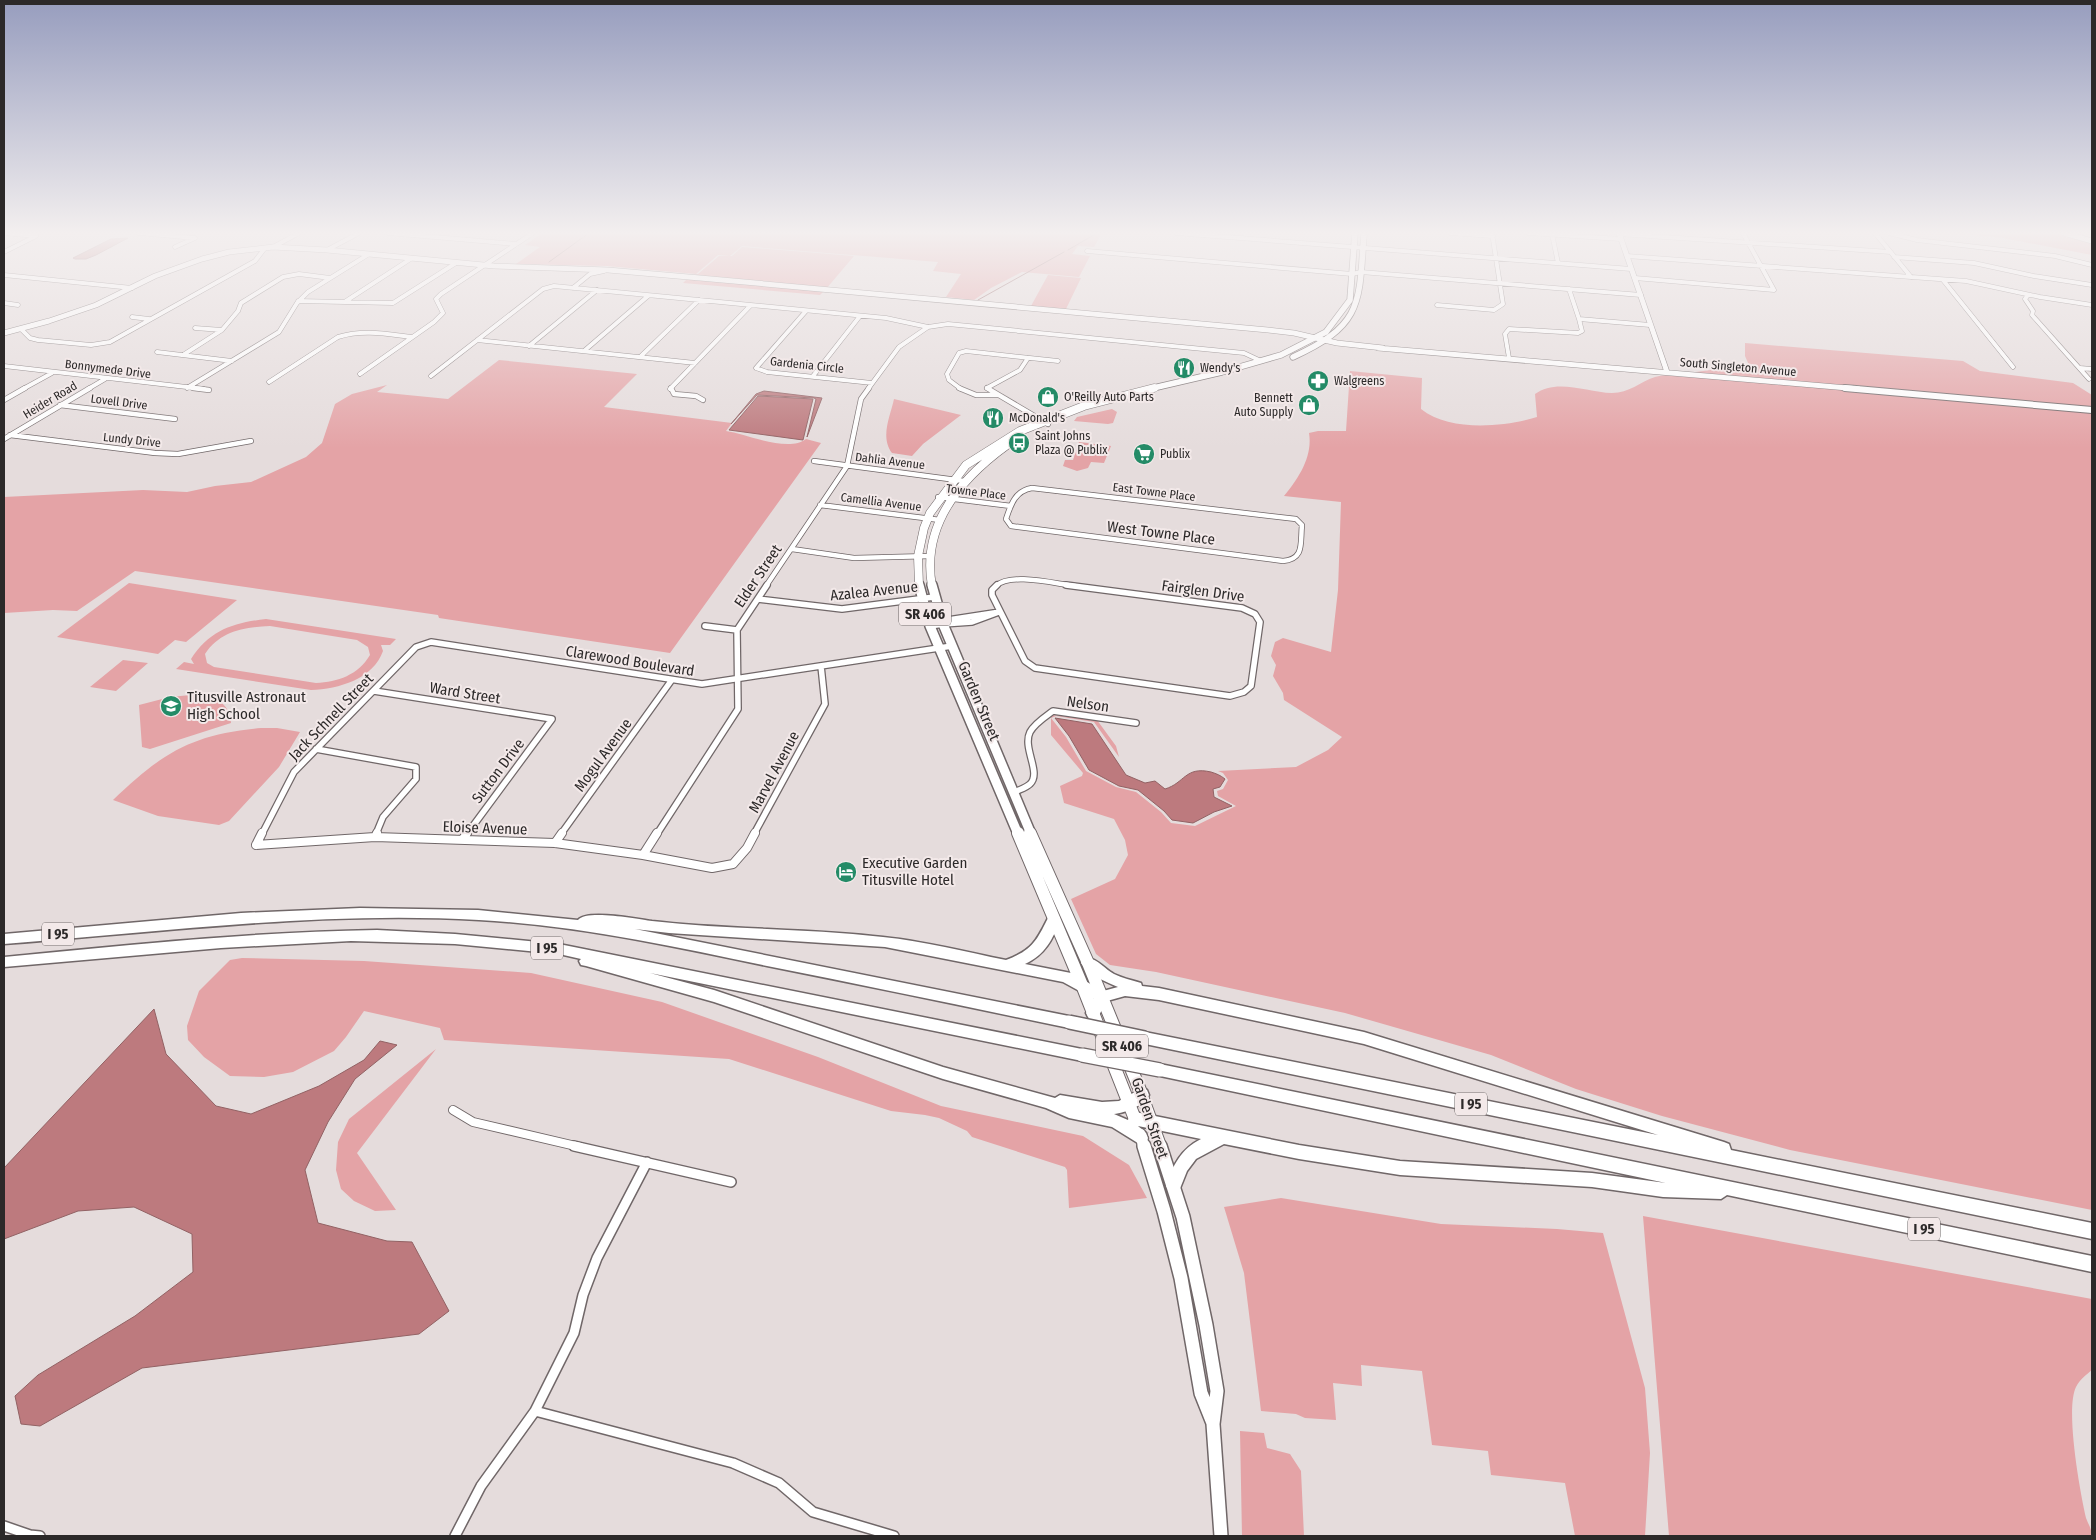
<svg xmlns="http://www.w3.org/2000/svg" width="2096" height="1540" viewBox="0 0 2096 1540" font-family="'Fira Sans Condensed',sans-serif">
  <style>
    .green { fill: #e4a3a6; fill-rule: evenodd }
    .water { fill: #bd7a7e; stroke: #926264 }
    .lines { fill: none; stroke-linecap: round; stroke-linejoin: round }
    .stream { stroke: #926264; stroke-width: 1 }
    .street-far4-casing { stroke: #706768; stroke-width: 5 }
    .street-far3-casing { stroke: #706768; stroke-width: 6 }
    .street-far2-casing { stroke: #706768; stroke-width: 8 }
    .street-far1-casing { stroke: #706768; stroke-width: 10 }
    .street-casing { stroke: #706768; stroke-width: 12 }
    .secondary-far3-casing { stroke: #706768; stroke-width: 6 }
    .secondary-far2-casing { stroke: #706768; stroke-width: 8 }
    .secondary-far1-casing { stroke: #706768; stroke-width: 13 }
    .secondary-casing { stroke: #706768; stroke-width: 16 }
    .primary-far3-casing { stroke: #706768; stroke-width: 7 }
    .primary-far2-casing { stroke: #706768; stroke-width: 9 }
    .primary-far1-casing { stroke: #706768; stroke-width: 12 }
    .primary-casing { stroke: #706768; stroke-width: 14 }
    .highway-casing { stroke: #706768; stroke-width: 3 }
    .street-far4 { stroke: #fff; stroke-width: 4 }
    .street-far3 { stroke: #fff; stroke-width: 4.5 }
    .street-far2 { stroke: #fff; stroke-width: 5.5 }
    .street-far1 { stroke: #fff; stroke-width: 8 }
    .street { stroke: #fff; stroke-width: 9 }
    .secondary-far3 { stroke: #fff; stroke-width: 5 }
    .secondary-far2 { stroke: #fff; stroke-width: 6 }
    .secondary-far1 { stroke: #fff; stroke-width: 11 }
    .secondary { stroke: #fff; stroke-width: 13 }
    .primary-far3 { stroke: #fff; stroke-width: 5.5 }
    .primary-far2 { stroke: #fff; stroke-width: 8 }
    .primary-far1 { stroke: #fff; stroke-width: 9 }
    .primary { stroke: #fff; stroke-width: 12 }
    .highway { fill: #fff; fill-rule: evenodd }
    .highway-bridge-casing { stroke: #706768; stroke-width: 16; stroke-linecap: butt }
    .highway-bridge { stroke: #fff; stroke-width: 13 }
    .labels { text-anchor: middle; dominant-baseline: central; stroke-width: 4; stroke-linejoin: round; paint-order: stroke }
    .far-street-label { font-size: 12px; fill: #2c2929; stroke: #f3e9e9 }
    .far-poi-label { font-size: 12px; fill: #2c2929; stroke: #f3e9e9; text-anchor: start }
    .shield { fill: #f3e9e9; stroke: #686363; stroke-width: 1 }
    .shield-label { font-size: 14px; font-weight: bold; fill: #2c2929 }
    .street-label { font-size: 15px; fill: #2c2929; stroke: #f3e9e9 }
    .poi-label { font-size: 15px; fill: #2c2929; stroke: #f3e9e9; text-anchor: start }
  </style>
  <rect width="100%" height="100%" fill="#e5dcdc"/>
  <!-- green -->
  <path class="green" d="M542 233H1102L1094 247 1078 246 1072 254 1090 256 1079 277 1022 272 991 288 974 300 946 297 961 274 933 271 938 262 742 246 730 256 718 255 696 274 607 266 516 264 540 247 525 245Z
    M1956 233H2062L2092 242V255L2003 238Z
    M742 247 854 256 826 289 689 276 698 274 719 256H732Z
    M1048 275 1081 278 1066 309 1031 306Z
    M688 278 824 291 820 295 683 283Z
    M1745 343 1963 361 1980 371 2073 383 2092 395V409L1688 373 1749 365 1745 356Z
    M499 360 637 374 604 407 732 423 726 431C747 434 788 453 806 439L821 443 670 653 439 618 438 615 135 571 77 611 53 610 4 613V497L143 490 187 492 215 486 251 482 306 457 322 443 335 404 352 394 387 385 377 392 448 399Z
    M1350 371 1422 378 1421 409C1450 432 1504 427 1537 417L1535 394C1556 378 1587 392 1612 393 1629 393 1640 382 1655 377 1662 375 1671 375 1678 374L2092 411V1210L1790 1150 1662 1116 1576 1089 1491 1055 1345 1013 1156 972 1110 965 1096 954 1071 899 1115 879 1128 855 1125 840 1114 819 1064 803 1060 786 1082 776 1083 773 1051 735V716L1052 715 1097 720 1116 746 1119 757 1094 722 1056 716 1051 718 1066 737 1086 771 1116 787 1136 792 1161 812 1171 823 1195 826 1236 806 1218 796 1217 791 1223 789 1228 780 1223 773 1218 771 1296 767 1328 750 1342 737 1284 700 1283 693 1273 676 1276 665 1271 656 1275 642 1283 638 1331 652 1338 590 1341 502 1284 496C1298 479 1313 457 1309 433L1318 431H1346Z
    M894 399 961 415 923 444 912 456 892 453C880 437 890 417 894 399Z
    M1112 409 1117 412 1113 423 1108 424 1074 421 1077 417Z
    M1079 442 1111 446 1104 463 1091 462 1088 468 1077 471 1063 466 1065 460H1073Z
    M129 583 237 600 186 642 175 640 158 654 57 637Z
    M266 619 396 639 390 645H381L383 651C373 679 339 689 311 690L176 669 184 662 194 664 191 659C210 630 233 623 266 619ZM270 626 357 640 368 647 370 655C358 675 338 682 316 683L214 667 207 663 205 654C220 631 244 627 270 626Z
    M123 660 148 663 116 691 90 687Z
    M191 695C211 696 230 700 231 723L150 749 142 747 139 705 170 697Z
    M261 728H277L300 732 279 767 229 821 219 825 158 816 113 800C162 753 192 734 261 728Z
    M242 958 364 961 531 973 662 1002 818 1057 941 1106 1083 1136 1129 1165 1147 1198 1069 1208 1067 1170 1065 1167 972 1137 967 1131 939 1118 925 1115 891 1111 729 1059 444 1040 440 1028 364 1011 346 1037 334 1051 293 1072 264 1077 230 1076 204 1057 188 1040 187 1026 199 991 230 960Z
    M436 1049 357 1153 396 1210 375 1211 354 1201 341 1189 336 1170 338 1142 349 1119Z
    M1281 1198 1441 1224 1557 1229 1603 1233 1645 1388 1650 1453 1645 1536H1575L1565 1483 1491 1475 1488 1451 1432 1445 1422 1371 1361 1365 1362 1386 1333 1383 1336 1420 1305 1418 1296 1414 1261 1411 1244 1273 1224 1207Z
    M1643 1216 2092 1299V1370C2086 1375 2080 1379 2076 1387 2065 1409 2080 1492 2086 1518 2088 1524 2092 1529 2092 1536H1669Z
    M1240 1431 1264 1433 1267 1448 1290 1454 1301 1471 1304 1536H1242Z"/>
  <!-- water -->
  <path class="water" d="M128 238 96 255 86 259H75L73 258 111 239Z
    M764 391 822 398 807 437 816 399 814 398 757 395 731 424 756 394Z
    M758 396 813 399 803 440 729 430Z
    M1055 718 1092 724 1126 775 1145 783 1155 781 1165 789C1185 783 1185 766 1211 772 1217 774 1220 775 1225 779L1220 787 1213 789 1214 797 1232 806 1214 812 1193 823 1172 820 1164 811 1138 790 1119 786 1089 770 1069 736Z
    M154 1009 166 1054 216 1106 251 1114 319 1086 364 1060 380 1041 397 1045 355 1079 328 1122 305 1170 318 1223 387 1241 412 1242 449 1311 419 1334 142 1368 40 1426 21 1424 15 1396 38 1375 135 1316 193 1272 192 1234 134 1207 78 1211 4 1239V1168Z"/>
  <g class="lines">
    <!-- stream -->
    <path class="stream" d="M1068 250 1097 233
      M549 262 589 233
      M978 300 1064 252"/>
    <!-- street-far4 casing -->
    <g class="street-far4-casing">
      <path id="street-far4" d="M4 233 36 236
        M139 233 195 238 175 247
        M388 233 516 244
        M1176 233 1631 269
        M1450 233 1493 236
        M1528 233 1621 239
        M1743 233 1774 290
        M1875 233 1911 277
        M1889 233 1917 240 2055 256 2092 265
        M1552 234 1558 263
        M1619 234 1891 252
        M273 247 299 233
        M327 250 359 233
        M1087 251 1352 274 1361 272 1641 295
        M4 252 36 236
        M1627 256 1966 281 2040 297 2092 305
        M1894 257 1974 263 2034 276 2092 285
        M4 275 132 288
        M1635 278 1774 290
        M1943 280 2013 367
        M573 288 590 274 604 271
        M1569 289 1579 319
        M2028 295 2025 299 2033 311 2032 315 2089 379
        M298 301 393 303 456 263
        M346 301 412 258
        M4 303 18 305
        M1437 305 1494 310 1503 304 1492 233
        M806 311 756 368 767 372 872 383
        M132 317 149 319
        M195 328 222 330
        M21 329 30 338 38 340 91 345 110 342 255 261 265 248
        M477 340 695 363
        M529 346 597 290
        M584 351 648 296
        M157 352 232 361
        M183 355 222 330 238 311 241 303 283 277 299 274 330 278
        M640 357 699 300
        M1509 358 1505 334 1509 329 1578 333 1582 331 1579 319 1650 325
        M4 366 204 389
        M2080 368 2092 369
        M360 374 434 322 443 313 436 299 441 294 533 233
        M431 376 543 289 554 286 886 318 928 327 948 324 1244 353 1261 361
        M813 376 860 316
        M269 382 338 337C363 329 387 334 412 337
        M187 388 279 332 297 303 308 292 369 254
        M23 389 52 373
        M88 389 105 379
        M670 389 750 306
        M868 389 899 347 928 327
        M961 389 949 380 947 374 959 353 966 351 1058 361
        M989 389 987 388 1020 370 1028 358"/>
    </g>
    <!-- street-far3 casing -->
    <g class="street-far3-casing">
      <path id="street-far3" d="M193 388 209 390
        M671 388 674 394 696 396 703 400
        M959 388 976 395H997
        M987 388 1048 424
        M4 400 25 388
        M60 405 175 419
        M10 435 155 453 178 454 251 441
        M4 439 90 388
        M814 461 964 481
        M1032 488 1296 519 1302 525C1300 543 1305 559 1283 561L1011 526 1006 519C1011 504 1015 491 1032 488Z
        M938 497 1011 506
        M820 505 940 520
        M792 549 854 558 931 556
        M766 586 847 466 861 399 869 388
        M996 586C1010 572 1056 584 1075 586"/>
    </g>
    <!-- street-far2 casing -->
    <g class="street-far2-casing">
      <path id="street-far2" d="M997 585 992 590V595L1025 661 1035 668 1230 696 1244 692 1251 686 1260 622 1255 614 1242 608 1066 585
        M758 599 842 609 934 597
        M943 624 972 622 999 612
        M705 626 737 630
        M930 626 943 624 948 620 1000 612
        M374 691 552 719 467 834
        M316 749 416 767V779L383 817 376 834
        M1013 793C1018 790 1026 788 1030 784 1042 773 1022 748 1030 732 1035 723 1045 717 1053 711L1136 723
        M262 834 294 772 416 647 431 642 702 684 952 646
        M561 834 671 681
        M657 834 738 709 737 630 767 585
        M754 834 825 704 821 666"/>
    </g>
    <!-- street-far1 casing -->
    <g class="street-far1-casing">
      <path id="street-far1" d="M375 837 377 833
        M463 839 467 833
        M555 843 562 833
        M256 845 262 833
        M256 845 375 837 555 843 643 855 712 868 733 864 747 848 755 833
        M643 855 657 833
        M453 1110 473 1122 580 1147"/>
    </g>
    <!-- street casing -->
    <g class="street-casing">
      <path id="street" d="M574 1146 731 1182
        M535 1411 733 1463 779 1483 813 1512 894 1536
        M4 1526 30 1535 40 1536
        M455 1536 481 1486 535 1411 574 1333 583 1295 597 1258 647 1162"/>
    </g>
    <!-- secondary-far3 casing -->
    <g class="secondary-far3-casing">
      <path id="secondary-far3" d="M1619 233 1667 372
        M2064 233 2092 241
        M4 333 49 321 96 305 155 276 202 259 229 252 273 247 327 250 494 266 608 270 700 278 1268 330 1294 333 1337 343 1383 348
        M1378 348 1859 389"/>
    </g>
    <!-- secondary-far2 casing -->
    <g class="secondary-far2-casing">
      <path id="secondary-far2" d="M1845 388 2092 410"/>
    </g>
    <!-- secondary-far1 casing -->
    <g class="secondary-far1-casing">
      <path id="secondary-far1" d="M1142 1095 1161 1147
        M1140 1134 1144 1147"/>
    </g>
    <!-- secondary casing -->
    <g class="secondary-casing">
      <path id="secondary" d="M1144 1146 1164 1211 1181 1278 1201 1393 1213 1423
        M1160 1146 1183 1217 1206 1325 1217 1391 1213 1424 1221 1536"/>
    </g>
    <!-- primary-far3 casing -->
    <g class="primary-far3-casing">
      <path id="primary-far3" d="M1293 357C1363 325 1359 304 1364 233
        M1149 389 1222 372 1281 355 1326 332 1350 300 1355 233"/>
    </g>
    <!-- primary-far2 casing -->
    <g class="primary-far2-casing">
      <path id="primary-far2" d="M919 586 918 556 924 528 930 513 966 465 1020 431 1084 406 1154 388
        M932 586C921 525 960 479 1007 445"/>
    </g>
    <!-- primary-far1 casing -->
    <g class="primary-far1-casing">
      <path id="primary-far1" d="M919 585 930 626 1018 834
        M932 585 943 624 1031 834"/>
    </g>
    <!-- primary casing -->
    <g class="primary-casing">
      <path id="primary" d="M1018 833 1082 985 1135 1119
        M1030 833 1088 963 1142 1095"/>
    </g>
    <!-- highway casing -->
    <g class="highway-casing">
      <path id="highway" d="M360 908 478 910 578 920C586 909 638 919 652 921 729 930 806 928 883 937 924 941 966 952 1006 960 1033 950 1037 940 1049 916L1054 915 1059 916 1060 920C1053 939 1045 955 1025 964L1071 973 1103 991 1118 987C1106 982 1088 975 1081 963L1083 959C1095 955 1104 969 1114 974 1122 978 1132 980 1141 983L1142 986 1159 988 1364 1032 1724 1142 1729 1144 1731 1150 2092 1223V1239L1145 1044 1140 1042 1138 1038 1140 1034 1145 1032 1658 1135 1364 1044 1159 1000 1125 996 1107 1001 1098 1017 1093 1019 1088 1017 1086 1013 1094 999 1063 982 885 947 669 933 635 929 1069 1016 1074 1018 1076 1022 1074 1026 1069 1028C968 1007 868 986 767 966 672 946 576 925 479 920 320 911 162 932 4 944V934L241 913Z
        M377 930 455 934 559 944 1082 1049 1087 1051 1089 1055 1087 1059 1082 1061 650 973 714 990 943 1067 1055 1098 1060 1095 1102 1102 1119 1101 1142 1088 1147 1090 1149 1095C1145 1105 1125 1113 1114 1114L1128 1120 1130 1114 1135 1112 1299 1145 1400 1161 1592 1173 1666 1183 1160 1076 1155 1074 1153 1070 1155 1066 1160 1064 2092 1256V1272L1727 1195 1721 1199 1663 1197 1592 1187 1400 1175 1299 1159 1224 1144 1196 1159 1187 1171 1179 1191 1174 1193 1169 1191 1166 1186C1173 1165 1181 1149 1201 1139L1138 1126 1146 1133 1148 1138 1146 1143 1141 1145 1112 1127 1069 1118 1046 1108 943 1079 714 1002 586 966 581 965 579 961 581 959 559 954 455 944 351 941 221 948 4 967V957C128 945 252 932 377 930Z"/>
    </g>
    <!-- street-far4 -->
    <use href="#street-far4" class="street-far4"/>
    <!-- street-far3 -->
    <use href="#street-far3" class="street-far3"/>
    <!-- street-far2 -->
    <use href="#street-far2" class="street-far2"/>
    <!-- street-far1 -->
    <use href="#street-far1" class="street-far1"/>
    <!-- street -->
    <use href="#street" class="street"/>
    <!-- secondary-far3 -->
    <use href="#secondary-far3" class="secondary-far3"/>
    <!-- secondary-far2 -->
    <use href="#secondary-far2" class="secondary-far2"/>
    <!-- secondary-far1 -->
    <use href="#secondary-far1" class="secondary-far1"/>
    <!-- secondary -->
    <use href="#secondary" class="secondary"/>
    <!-- primary-far3 -->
    <use href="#primary-far3" class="primary-far3"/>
    <!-- primary-far2 -->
    <use href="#primary-far2" class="primary-far2"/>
    <!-- primary-far1 -->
    <use href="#primary-far1" class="primary-far1"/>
    <!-- primary -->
    <use href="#primary" class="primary"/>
    <!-- highway -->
    <use href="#highway" class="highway"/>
    <!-- highway-bridge casing -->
    <g class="highway-bridge-casing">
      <path id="highway-bridge" d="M1069 1022 1145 1038
        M1082 1055 1160 1070"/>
    </g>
    <!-- highway-bridge -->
    <use href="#highway-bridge" class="highway-bridge"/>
  </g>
  <!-- sky -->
  <linearGradient id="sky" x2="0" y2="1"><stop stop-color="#979dbe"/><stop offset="0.52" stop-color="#f3efef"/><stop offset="1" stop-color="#f3efef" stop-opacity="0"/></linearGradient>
  <rect width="2096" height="448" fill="url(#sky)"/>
  <!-- icons -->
  <defs>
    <g id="restaurant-disc" transform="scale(1.125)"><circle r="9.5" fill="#248b67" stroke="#f3e9e9"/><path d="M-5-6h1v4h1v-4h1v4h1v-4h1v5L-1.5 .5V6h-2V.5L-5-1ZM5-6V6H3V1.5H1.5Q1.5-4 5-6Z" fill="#fff"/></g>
    <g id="pharmacy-disc" transform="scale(1.125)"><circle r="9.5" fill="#248b67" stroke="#f3e9e9"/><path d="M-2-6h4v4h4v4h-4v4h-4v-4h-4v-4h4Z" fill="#fff"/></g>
    <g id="shop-disc" transform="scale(1.125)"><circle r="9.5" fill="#248b67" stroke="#f3e9e9"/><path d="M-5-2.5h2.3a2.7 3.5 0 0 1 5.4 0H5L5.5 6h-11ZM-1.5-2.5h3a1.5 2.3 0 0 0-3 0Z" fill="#fff"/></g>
    <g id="bus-disc" transform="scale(1.125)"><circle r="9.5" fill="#248b67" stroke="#f3e9e9"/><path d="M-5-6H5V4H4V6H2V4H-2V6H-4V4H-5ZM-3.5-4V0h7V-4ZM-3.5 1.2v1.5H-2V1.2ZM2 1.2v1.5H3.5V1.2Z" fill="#fff"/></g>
    <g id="supermarket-disc" transform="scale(1.125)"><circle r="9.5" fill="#248b67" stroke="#f3e9e9"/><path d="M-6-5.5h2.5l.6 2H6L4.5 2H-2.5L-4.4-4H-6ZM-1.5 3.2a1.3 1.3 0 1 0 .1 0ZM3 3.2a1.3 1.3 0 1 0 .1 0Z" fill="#fff"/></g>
    <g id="school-disc" transform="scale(1.125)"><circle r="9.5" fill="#248b67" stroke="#f3e9e9"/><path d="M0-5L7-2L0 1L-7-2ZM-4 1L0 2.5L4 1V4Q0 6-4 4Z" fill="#fff"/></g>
    <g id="hotel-disc" transform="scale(1.125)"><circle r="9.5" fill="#248b67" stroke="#f3e9e9"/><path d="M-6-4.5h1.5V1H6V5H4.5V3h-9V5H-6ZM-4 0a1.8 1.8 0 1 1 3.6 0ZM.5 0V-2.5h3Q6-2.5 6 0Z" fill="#fff"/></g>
  </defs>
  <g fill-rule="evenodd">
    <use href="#restaurant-disc" x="1184" y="368"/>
    <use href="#pharmacy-disc" x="1318" y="381"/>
    <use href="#shop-disc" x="1048" y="397"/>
    <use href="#shop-disc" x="1309" y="405"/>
    <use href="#restaurant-disc" x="993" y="418"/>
    <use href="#bus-disc" x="1019" y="443"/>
    <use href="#supermarket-disc" x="1144" y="454"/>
    <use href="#school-disc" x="171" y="706"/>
    <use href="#hotel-disc" x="846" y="872"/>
  </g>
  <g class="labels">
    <!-- far-street labels -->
    <g class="far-street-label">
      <text transform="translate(807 365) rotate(6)">Gardenia Circle</text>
      <text transform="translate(1738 367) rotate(5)">South Singleton Avenue</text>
      <text transform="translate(108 369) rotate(7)">Bonnymede Drive</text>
      <text transform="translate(50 400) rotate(-31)">Heider Road</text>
      <text transform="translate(119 402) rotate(7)">Lovell Drive</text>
      <text transform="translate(132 440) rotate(6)">Lundy Drive</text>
      <text transform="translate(890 461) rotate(7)">Dahlia Avenue</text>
      <text transform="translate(976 492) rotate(7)">Towne Place</text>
      <text transform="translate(1154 492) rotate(7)">East Towne Place</text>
      <text transform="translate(881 502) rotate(7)">Camellia Avenue</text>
    </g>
    <!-- far-poi labels -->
    <g class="far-poi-label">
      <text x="1200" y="368">Wendy's</text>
      <text x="1334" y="381">Walgreens</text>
      <text x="1064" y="397">O'Reilly Auto Parts</text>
      <text x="1293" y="398" text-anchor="end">Bennett<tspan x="1293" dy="14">Auto Supply</tspan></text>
      <text x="1009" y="418">McDonald's</text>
      <text x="1035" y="436">Saint Johns<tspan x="1035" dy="14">Plaza @ Publix</tspan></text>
      <text x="1160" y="454">Publix</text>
    </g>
    <!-- shield labels -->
    <g class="shield">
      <rect x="899" y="602.5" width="52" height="23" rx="4"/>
      <rect x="42" y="922.5" width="32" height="23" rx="4"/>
      <rect x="531" y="936.5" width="32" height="23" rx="4"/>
      <rect x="1096" y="1034.5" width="52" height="23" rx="4"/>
      <rect x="1455" y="1092.5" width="32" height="23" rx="4"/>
      <rect x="1908" y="1217.5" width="32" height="23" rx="4"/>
    </g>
    <g class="shield-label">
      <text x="925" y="614">SR 406</text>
      <text x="58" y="934">I 95</text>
      <text x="547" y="948">I 95</text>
      <text x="1122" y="1046">SR 406</text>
      <text x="1471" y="1104">I 95</text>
      <text x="1924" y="1229">I 95</text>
    </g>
    <!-- street labels -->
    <g class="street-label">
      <text transform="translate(1161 533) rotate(7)">West Towne Place</text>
      <text transform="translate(758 576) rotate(-56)">Elder Street</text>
      <text transform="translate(874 591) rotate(-6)">Azalea Avenue</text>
      <text transform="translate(1203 591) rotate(8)">Fairglen Drive</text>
      <text transform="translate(630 661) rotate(9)">Clarewood Boulevard</text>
      <text transform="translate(465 693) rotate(9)">Ward Street</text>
      <text transform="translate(979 701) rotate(67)">Garden Street</text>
      <text transform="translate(1088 704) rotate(8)">Nelson</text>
      <text transform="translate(331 717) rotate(-46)">Jack Schnell Street</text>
      <text transform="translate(603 755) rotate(-54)">Mogul Avenue</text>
      <text transform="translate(498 771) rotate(-53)">Sutton Drive</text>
      <text transform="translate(774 772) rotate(-62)">Marvel Avenue</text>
      <text transform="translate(485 828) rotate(2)">Eloise Avenue</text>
      <text transform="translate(1150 1118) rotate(71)">Garden Street</text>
    </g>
    <!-- poi labels -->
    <g class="poi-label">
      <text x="187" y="697">Titusville Astronaut<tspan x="187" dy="17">High School</tspan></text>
      <text x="862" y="863">Executive Garden<tspan x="862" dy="17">Titusville Hotel</tspan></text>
    </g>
  </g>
  <!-- border -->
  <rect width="2096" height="1540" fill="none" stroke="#2c2929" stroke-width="10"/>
</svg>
